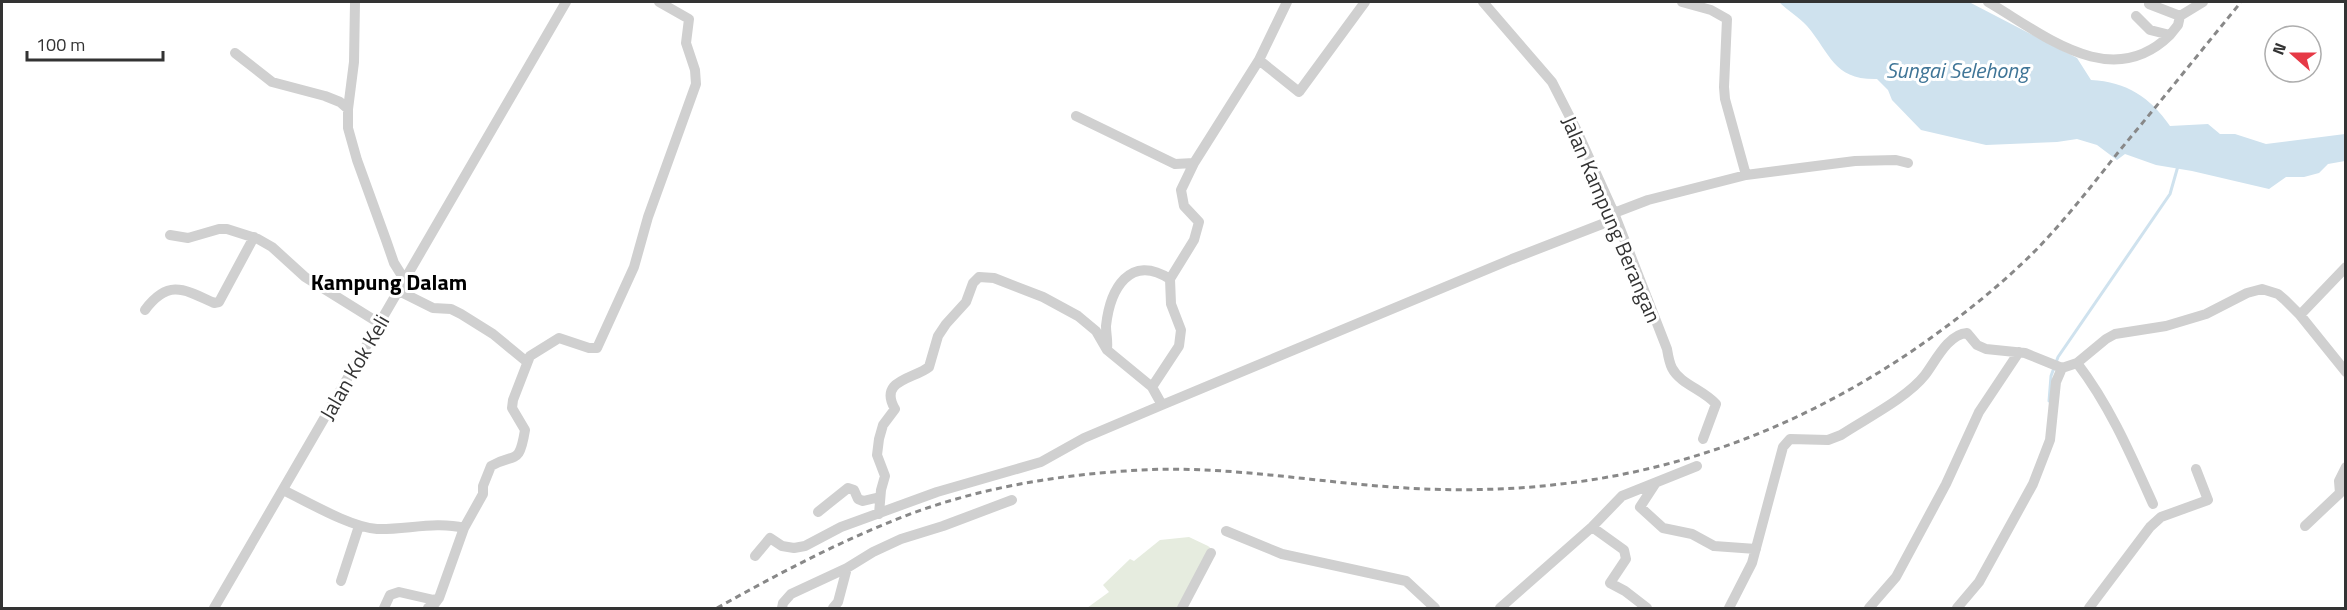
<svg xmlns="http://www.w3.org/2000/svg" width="2347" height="610" viewBox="0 0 2347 610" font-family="'Titillium Web',sans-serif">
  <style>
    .green { fill: #e6ecdf }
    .water { fill: #cfe2ee }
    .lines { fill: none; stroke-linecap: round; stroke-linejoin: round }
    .stream { stroke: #cfe2ee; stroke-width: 3 }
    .minor { stroke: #d0d0d0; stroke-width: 10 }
    .rail { stroke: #888; stroke-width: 3; stroke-dasharray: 6 4.5; stroke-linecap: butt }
    .labels { text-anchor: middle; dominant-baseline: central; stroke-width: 6; stroke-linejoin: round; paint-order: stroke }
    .street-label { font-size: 21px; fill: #333; stroke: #fff }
    .water-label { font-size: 22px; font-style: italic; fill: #3f7597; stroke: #fff }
    .neighbourhood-label { font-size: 22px; font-weight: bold; fill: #000; stroke: #fff }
  </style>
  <rect width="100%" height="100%" fill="#fff"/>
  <!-- green -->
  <path class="green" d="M1189 537 1208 546 1215 552 1185 608H1087L1109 592 1103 585 1130 559 1134 561 1160 540Z"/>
  <!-- water -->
  <path class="water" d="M1779 2H1969L2077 58 2091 80C2127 82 2150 97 2170 126L2208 124 2220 134H2235L2266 144 2345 134V161L2328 164 2319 173 2304 177H2286L2269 189 2192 171 2156 165 2125 154 2117 160 2097 145 2077 139 2057 142 1986 145 1921 130 1892 100 1888 90 1877 79C1833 80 1831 54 1807 26 1800 18 1787 10 1779 2Z"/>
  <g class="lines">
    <!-- stream -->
    <path class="stream" d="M2049 401 2051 376 2058 357 2170 194 2178 166"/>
    <!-- minor -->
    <path class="minor" d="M355 2 354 62 348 109V128L357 160 386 240 394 263 404 279
      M1483 2 1552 82 1577 131 1614 213 1667 349C1668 355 1669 362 1672 368 1680 384 1704 390 1716 404L1703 439
      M1682 2 1711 10 1727 19 1724 87 1725 99 1746 175
      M1988 2C2043 34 2111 93 2170 35
      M2149 4 2180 16
      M2136 16 2150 30 2170 35 2178 25 2180 16 2203 2
      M235 53 272 82 325 96 340 102 348 109
      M1259 60 1299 92 1365 2
      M1076 116 1175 164 1194 163
      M1614 213 1648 200 1746 175 1855 161 1896 160 1908 163
      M170 235 188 238 219 229H227L258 239 272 247 305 277 379 323
      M397 290 433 308 451 309 461 314 493 334 527 362
      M145 310C168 279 184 289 214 303L219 302 254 237
      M2300 315 2346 267
      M1107 349C1108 341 1106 334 1106 326 1110 289 1130 253 1170 279
      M2077 363C2110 406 2131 455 2153 504
      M1152 387 1179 346 1181 330 1171 304 1170 279 1194 240 1199 222 1184 206 1181 190 1194 163 1259 60 1287 2
      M1655 484 1640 507 1663 528 1692 534 1714 546 1756 549
      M283 490C308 502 350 527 377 529 405 530 436 521 464 528
      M818 512 848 488 854 490 858 499 863 501 880 497
      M879 514 881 490 885 476 877 455 879 439 883 425 895 409C878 380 914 379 929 367L938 336 946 324 966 302 973 283 979 277 994 278 1043 297 1078 316 1096 331 1107 350 1152 387 1162 405
      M2305 526 2340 493 2339 481 2346 467
      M1592 527 1624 550 1626 559 1610 583 1625 591 1647 608
      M1226 531 1282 554 1406 581 1435 608
      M755 556 770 538 782 546 794 548 805 546 841 527 937 492 1041 462 1084 438 1162 405 1512 259 1615 219
      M341 581 359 526
      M214 608 566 2
      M384 608 390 595 399 592 434 600 439 598
      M428 608 433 606 439 598 464 528 483 494V486L491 466C515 452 519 467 525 430L512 408 513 400 530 356 559 338 589 348H597L634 267 648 217 696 84 695 70 686 43 689 19 659 2
      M782 608 783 603 791 594 847 568 873 552 901 539 943 526 1012 500
      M833 608 838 602 847 568
      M1182 608 1211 553
      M1500 608 1592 527 1622 496 1697 466
      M1729 608 1752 563 1783 447 1790 439 1828 440 1841 435C1865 419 1907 398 1925 375 1935 362 1948 334 1967 333L1977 345 1986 349 2025 353 2062 368 2077 363 2106 339 2115 334 2166 326 2206 314 2247 293 2262 289 2278 294 2285 300 2300 315 2346 372
      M1869 608 1896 577 1946 484 1979 412 2019 352
      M1957 608 1979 582 2033 484 2050 440 2056 382 2062 368
      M2089 608 2150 527 2161 517 2208 500 2196 469"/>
    <!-- rail -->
    <path class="rail" d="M717 608C778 574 840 541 905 516 975 489 1051 476 1126 471 1210 464 1294 479 1378 486 1576 503 1749 462 1915 349 1957 320 1999 287 2036 250 2066 219 2093 184 2120 150 2161 101 2201 51 2241 2"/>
  </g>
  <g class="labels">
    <!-- street labels -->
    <g class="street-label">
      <text transform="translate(1612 219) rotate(67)">Jalan Kampung Berangan</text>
      <text transform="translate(354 367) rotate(-60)">Jalan Kok Keli</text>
    </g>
    <!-- water labels -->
    <g class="water-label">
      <text x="1957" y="70">Sungai Selehong</text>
    </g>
    <!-- neighbourhood labels -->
    <g class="neighbourhood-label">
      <text x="389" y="282">Kampung Dalam</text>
    </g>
  </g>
  <!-- border -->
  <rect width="2347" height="610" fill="none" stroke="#333333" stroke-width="6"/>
  <!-- north arrow -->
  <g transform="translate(2293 54) rotate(291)"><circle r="28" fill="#ffffff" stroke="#adadad" stroke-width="1.5"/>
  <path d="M0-4.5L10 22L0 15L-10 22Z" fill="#e63946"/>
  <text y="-9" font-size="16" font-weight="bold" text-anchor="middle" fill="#333333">N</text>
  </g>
  <!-- scale -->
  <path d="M27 51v9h136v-9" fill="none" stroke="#333333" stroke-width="3"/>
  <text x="36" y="51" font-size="18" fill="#333333" stroke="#ffffff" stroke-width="4.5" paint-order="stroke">100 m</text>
</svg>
